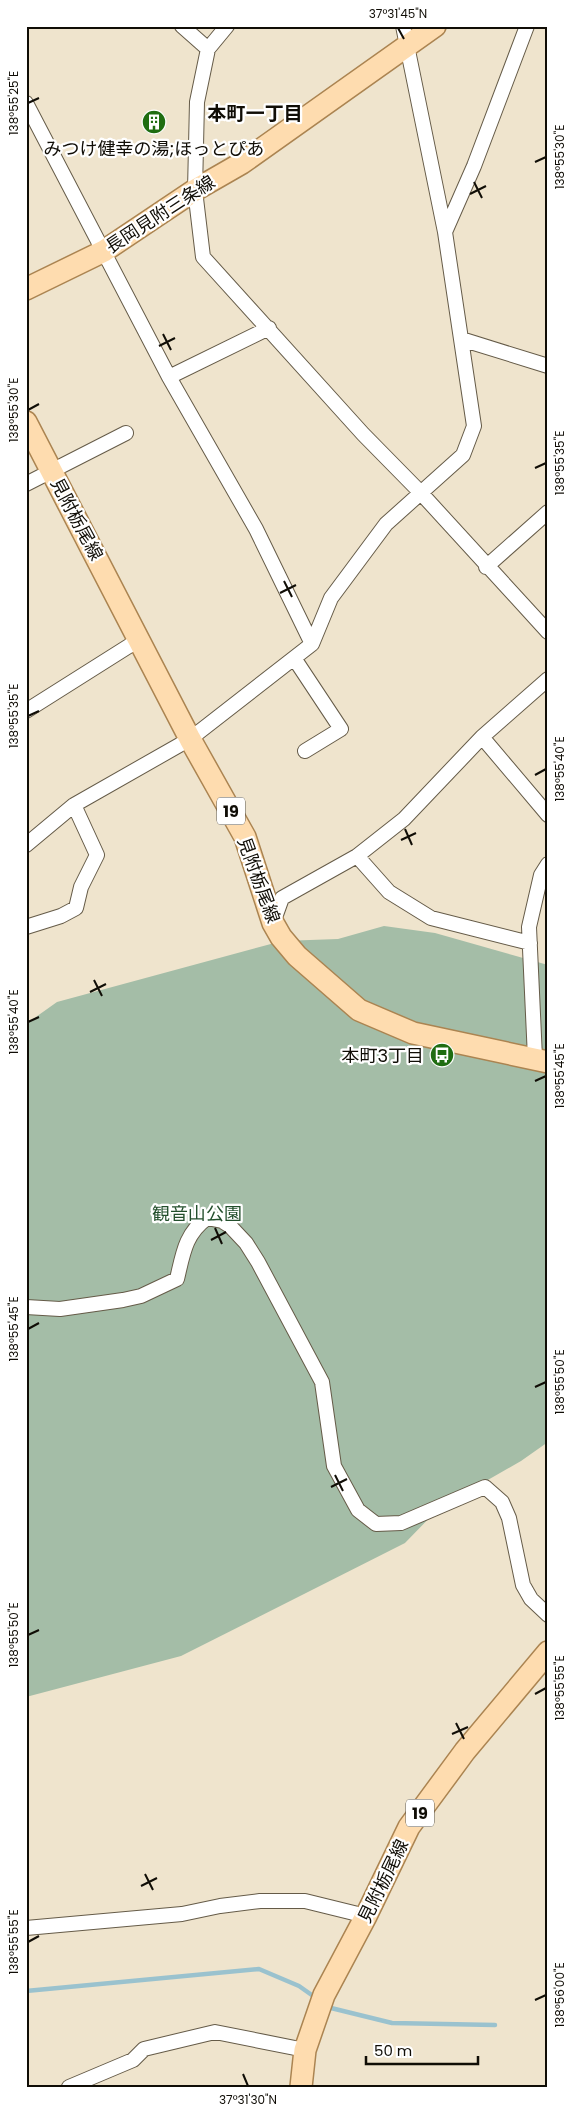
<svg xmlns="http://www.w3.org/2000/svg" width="574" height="2113" viewBox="0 0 574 2113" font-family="Poppins,'Noto Sans JP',sans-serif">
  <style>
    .green { fill: #a4bda7 }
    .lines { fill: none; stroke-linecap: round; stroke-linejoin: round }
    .stream { stroke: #9ac2ce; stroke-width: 4.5 }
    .street-casing { stroke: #655b48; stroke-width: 16 }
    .primary-casing { stroke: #ab8451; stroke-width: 24 }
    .street { stroke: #fff; stroke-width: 14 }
    .primary { stroke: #fedcaf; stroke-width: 21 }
    .ticks { fill: none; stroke: #100d06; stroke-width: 2 }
    .labels { text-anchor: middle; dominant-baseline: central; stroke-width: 4.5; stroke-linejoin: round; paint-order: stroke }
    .shield { fill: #fff; stroke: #585651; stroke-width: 1 }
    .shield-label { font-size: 16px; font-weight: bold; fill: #100d06 }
    .poi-label { font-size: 18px; fill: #100d06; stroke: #fff }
    .street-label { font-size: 18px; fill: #100d06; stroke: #fff }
    .park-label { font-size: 18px; fill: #234f2c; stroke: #fff }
    .neighbourhood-label { font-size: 19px; font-weight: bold; fill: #100d06; stroke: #fff }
    .neatline { fill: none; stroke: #100d06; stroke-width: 2 }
    .ticks-label { font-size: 12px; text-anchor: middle; fill: #100d06 }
  </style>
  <rect width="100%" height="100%" fill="#efe4cd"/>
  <!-- green -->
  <path class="green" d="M384 926 435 933 548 965V1442L521 1461 439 1508 405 1543 181 1656 26 1697V1024L57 1002 282 941 338 939Z"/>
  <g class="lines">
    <!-- stream -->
    <path class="stream" d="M26 1991 259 1969 299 1986 316 1998
      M327 2005 331 2008 392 2023 495 2025"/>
    <!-- street casing -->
    <g class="street-casing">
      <path id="street" d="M182 26 208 49
        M227 26 208 49 197 102 195 190 203 257 363 434 420 492 548 632
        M26 103 169 377 256 529 312 644
        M445 232 474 166 527 26
        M461 339 548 366
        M169 377 269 328
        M26 484 126 433
        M486 567 548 512
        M294 658 341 729 305 751
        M26 711 140 639
        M482 737 548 815
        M26 845 74 805 190 739 312 644 331 598 386 524 463 455 474 426 445 232 403 26
        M357 856 389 892 431 918 530 943
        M273 923 282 898 357 856 404 819 482 737 548 679
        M26 927 61 916 76 908 81 887 97 855 74 805
        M535 1058 529 927 541 875 548 864
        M26 1307 60 1309 123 1300 141 1296 177 1279C183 1254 185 1234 207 1218L222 1221 230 1226 246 1243 258 1262 322 1382 334 1466 358 1510 376 1524 401 1523 485 1487 502 1502 509 1518 523 1585 531 1599 548 1615
        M26 1928 182 1914 220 1906 260 1901H305L366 1916
        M69 2087 133 2060 144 2049 215 2032 305 2050"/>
    </g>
    <!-- primary casing -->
    <g class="primary-casing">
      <path id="primary" d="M26 289 104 251 195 190 242 163 435 26
        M26 422 190 739 245 837 273 923 281 937 297 956 359 1010 413 1033 548 1062
        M301 2087 305 2050 324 1995 366 1916 409 1827 465 1751 548 1652"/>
    </g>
    <!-- street -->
    <use href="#street" class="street"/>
    <!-- primary -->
    <use href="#primary" class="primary"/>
  </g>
  <!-- ticks -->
  <path class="ticks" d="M398 28 404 39M28 103 39 98M535 162 546 157M474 182 482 198M470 194 486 186M163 334 171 350M159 346 175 338M28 410 39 404M535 468 546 463M284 581 292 597M280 593 296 585M28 716 39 711M535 775 546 769M405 829 412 845M401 840 416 833M94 980 102 996M90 992 106 984M28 1022 39 1017M535 1081 546 1076M215 1228 222 1244M211 1240 226 1232M28 1329 39 1323M535 1387 546 1382M335 1475 343 1491M331 1487 347 1479M28 1635 39 1630M535 1694 546 1688M456 1723 464 1739M452 1734 468 1727M145 1874 153 1890M141 1886 157 1878M28 1942 39 1936M535 2000 546 1995M243 2074 248 2086"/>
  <!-- icons -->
  <defs>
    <g id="building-disc" transform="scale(1.25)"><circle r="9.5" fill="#1f6d11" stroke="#fff"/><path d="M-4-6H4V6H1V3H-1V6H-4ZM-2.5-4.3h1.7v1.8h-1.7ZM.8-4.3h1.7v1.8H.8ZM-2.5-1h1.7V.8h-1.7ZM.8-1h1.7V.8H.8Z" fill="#fff"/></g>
    <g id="bus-disc" transform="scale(1.25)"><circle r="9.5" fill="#1f6d11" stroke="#fff"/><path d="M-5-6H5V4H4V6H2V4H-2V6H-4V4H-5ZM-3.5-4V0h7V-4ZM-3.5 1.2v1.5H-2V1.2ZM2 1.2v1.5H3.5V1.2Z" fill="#fff"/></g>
  </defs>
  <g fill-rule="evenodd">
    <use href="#building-disc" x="154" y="122"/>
    <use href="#bus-disc" x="442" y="1055"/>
  </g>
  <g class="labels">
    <!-- shield labels -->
    <g class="shield">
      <rect x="217" y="797.5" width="28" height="27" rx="4"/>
      <rect x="406" y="1799.5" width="28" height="27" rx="4"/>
    </g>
    <g class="shield-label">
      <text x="231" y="811">19</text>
      <text x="420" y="1813">19</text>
    </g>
    <!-- poi labels -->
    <g class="poi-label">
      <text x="154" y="148">みつけ健幸の湯;ほっとぴあ</text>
      <text x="424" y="1055" text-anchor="end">本町3丁目</text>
    </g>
    <!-- street labels -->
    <g class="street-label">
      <text transform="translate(160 214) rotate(-33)">長岡見附三条線</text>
      <text transform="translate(77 519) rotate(62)">見附栃尾線</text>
      <text transform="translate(259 880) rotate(70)">見附栃尾線</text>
      <text transform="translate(383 1881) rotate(-64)">見附栃尾線</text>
    </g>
    <!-- park labels -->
    <g class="park-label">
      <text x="197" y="1213">観音山公園</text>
    </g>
    <!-- neighbourhood labels -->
    <g class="neighbourhood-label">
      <text x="255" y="113">本町一丁目</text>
    </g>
  </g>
  <!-- border -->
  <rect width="574" height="2113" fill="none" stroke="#ffffff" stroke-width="55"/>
  <!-- scale -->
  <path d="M366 2056v8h112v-8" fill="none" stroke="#100d06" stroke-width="2.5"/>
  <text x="374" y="2056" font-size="15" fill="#100d06" stroke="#ffffff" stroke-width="4" paint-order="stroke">50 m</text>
  <rect x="28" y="28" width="518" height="2058" class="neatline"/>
  <g class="ticks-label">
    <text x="398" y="18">37°31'45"N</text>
    <text transform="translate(14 103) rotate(-90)" y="4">138°55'25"E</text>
    <text transform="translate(560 157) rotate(-90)" y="4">138°55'30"E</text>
    <text transform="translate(14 410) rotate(-90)" y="4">138°55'30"E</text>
    <text transform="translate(560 463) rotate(-90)" y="4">138°55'35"E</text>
    <text transform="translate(14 716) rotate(-90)" y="4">138°55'35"E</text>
    <text transform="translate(560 769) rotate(-90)" y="4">138°55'40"E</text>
    <text transform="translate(14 1022) rotate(-90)" y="4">138°55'40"E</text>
    <text transform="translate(560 1076) rotate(-90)" y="4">138°55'45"E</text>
    <text transform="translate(14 1329) rotate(-90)" y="4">138°55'45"E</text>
    <text transform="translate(560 1382) rotate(-90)" y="4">138°55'50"E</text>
    <text transform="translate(14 1635) rotate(-90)" y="4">138°55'50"E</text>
    <text transform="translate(560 1688) rotate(-90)" y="4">138°55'55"E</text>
    <text transform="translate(14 1942) rotate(-90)" y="4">138°55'55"E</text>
    <text transform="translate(560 1995) rotate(-90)" y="4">138°56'00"E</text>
    <text x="248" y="2104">37°31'30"N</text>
  </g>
</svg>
